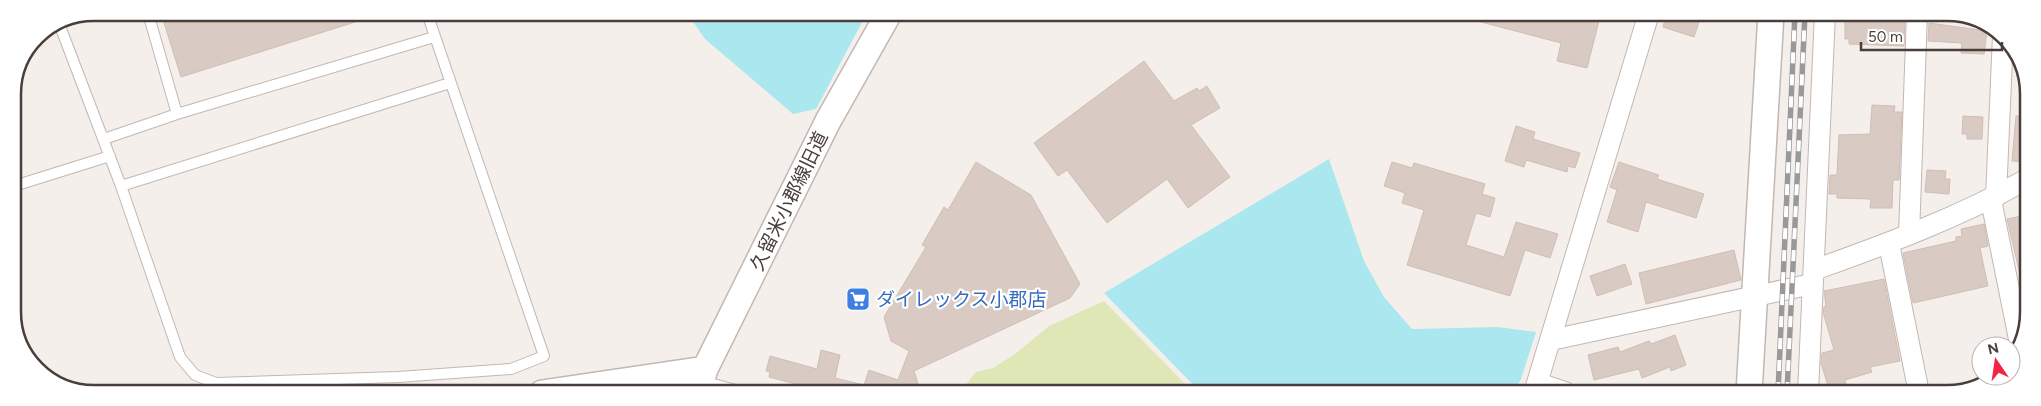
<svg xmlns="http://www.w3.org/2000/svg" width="2041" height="406" viewBox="0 0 2041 406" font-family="Figtree,'Noto Sans JP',sans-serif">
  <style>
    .green { fill: #e0e7b6 }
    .water { fill: #abe7ee }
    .building { fill: #d9cbc4; stroke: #d1bdb4 }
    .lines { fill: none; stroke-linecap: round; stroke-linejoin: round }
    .service-casing { stroke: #c3b7b1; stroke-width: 12 }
    .minor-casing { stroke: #c3b7b1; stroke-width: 22 }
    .tertiary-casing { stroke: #c3b7b1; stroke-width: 28 }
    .service { stroke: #fff; stroke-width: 10 }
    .minor { stroke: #fff; stroke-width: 20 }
    .tertiary { stroke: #fff; stroke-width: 25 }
    .rail-casing { stroke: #999; stroke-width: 5.5 }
    .rail { stroke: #fff; stroke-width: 4; stroke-dasharray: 11; stroke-linecap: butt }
    .labels { text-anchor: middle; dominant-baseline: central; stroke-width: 4.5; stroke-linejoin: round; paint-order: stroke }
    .street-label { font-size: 19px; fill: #493e39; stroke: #fff }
    .shop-label { font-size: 19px; fill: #366cbe; stroke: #fff; text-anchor: start }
    .rim { fill: none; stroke: #493e39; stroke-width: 2.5 }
  </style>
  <rect width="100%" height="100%" fill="#f5efeb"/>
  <!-- green -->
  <path class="green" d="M1104 301 1194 393H959L976 372 993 368 1015 354 1049 326Z"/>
  <!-- water -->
  <path class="water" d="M687 13H867L816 109 793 114 705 39Z
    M1329 159 1364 261 1384 297 1412 329 1498 327 1536 332 1521 379 1513 393H1201L1104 293Z"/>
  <!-- building -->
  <path class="building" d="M161 13H374V16L181 77Z
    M1466 13H1583L1600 17 1587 68 1557 61 1561 43 1466 18Z
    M1667 13H1702L1694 37 1663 27Z
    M1884 13H1905L1904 46 1849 44V39H1845V21L1884 22Z
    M1929 23 1987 31 1984 54 1961 53 1962 43 1928 41Z
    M1144 61 1174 101 1197 88 1199 91 1207 86 1220 108 1191 125 1230 177 1188 208 1167 179 1107 223 1067 170 1058 176 1034 143Z
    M1872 105 1895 106 1894 112H1902L1899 180H1893L1892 208H1870L1871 199 1837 198V194H1829L1830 175H1837L1839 135 1870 134Z
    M1963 116 1983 117 1982 139H1967V134H1962Z
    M2016 116H2027V162L2012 161Z
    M1516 126 1535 132 1533 139 1580 153 1575 168 1568 166 1567 172 1526 160 1524 167 1505 161Z
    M976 162 1031 195 1080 284 1070 298 914 371 919 387 930 390 929 393H830L769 377 770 372 766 371 770 356 817 369 821 350 840 355 835 378 864 385 869 370 898 380 909 351 891 341 884 317 926 247 922 245 944 207 948 210Z
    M1392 162 1412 168 1414 163 1485 184 1482 194 1495 198 1490 217 1476 213 1466 245 1504 257 1516 222 1558 234 1550 258 1525 250 1510 296 1407 265 1424 210 1402 203 1405 193 1384 186Z
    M1619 162 1659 175 1657 179 1704 194 1696 218 1646 202 1638 232 1607 222 1617 190 1610 187Z
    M1927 170 1946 171 1945 179H1950L1949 194 1925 192Z
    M2027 215 2028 282 2022 283 2007 219Z
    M1984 224 1988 246 1980 248 1988 286 1913 303 1903 253 1956 241V237L1962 236 1961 229Z
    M1734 250 1741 280 1646 304 1639 273Z
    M1625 264 1632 284 1597 296 1590 276Z
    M1884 279 1900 361 1870 367 1872 372 1845 380 1846 384 1829 389 1821 363 1822 353 1834 350 1823 312 1824 307 1826 306 1824 291Z
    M1675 335 1686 365 1671 371 1670 367 1642 378 1639 369 1594 380 1588 355 1618 347 1620 352 1649 341 1651 344Z"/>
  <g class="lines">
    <!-- service casing -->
    <g class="service-casing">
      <path id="service" d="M60 26 121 186 180 357 195 375 216 383 398 377 511 369 544 356 427 13
        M177 114 434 37
        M104 139 177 114 148 13
        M14 186 110 156
        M121 186 450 83
        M1539 378 1568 388 1574 393
        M702 381 747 393"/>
    </g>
    <!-- minor casing -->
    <g class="minor-casing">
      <path id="minor" d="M1996 197 2003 35
        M1991 200 2019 339
        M1909 235 1917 13
        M1889 244 1919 393
        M1814 270C1887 244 1960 217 2027 179
        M1551 340 1812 284
        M1534 393 1649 13
        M1808 393 1825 13"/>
    </g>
    <!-- tertiary casing -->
    <g class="tertiary-casing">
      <path id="tertiary" d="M542 393 705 369
        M698 393 705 369 828 121 889 13
        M1749 393 1771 13"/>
    </g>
    <!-- service -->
    <use href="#service" class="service"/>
    <!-- minor -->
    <use href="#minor" class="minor"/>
    <!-- tertiary -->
    <use href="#tertiary" class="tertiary"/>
    <!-- rail casing -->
    <g class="rail-casing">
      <path id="rail" d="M1778 393 1795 13
        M1787 393 1805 13"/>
    </g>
    <!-- rail -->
    <use href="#rail" class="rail"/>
  </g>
  <!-- icons -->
  <defs>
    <g id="supermarket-square" transform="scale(1.25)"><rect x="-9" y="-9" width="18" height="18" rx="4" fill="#3f7fe0" stroke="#fff"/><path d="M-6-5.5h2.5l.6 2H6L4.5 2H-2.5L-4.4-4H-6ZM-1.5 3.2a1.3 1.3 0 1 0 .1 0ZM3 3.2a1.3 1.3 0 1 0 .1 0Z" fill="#fff"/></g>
  </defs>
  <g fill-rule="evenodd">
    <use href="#supermarket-square" x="858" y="299"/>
  </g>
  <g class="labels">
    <!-- street labels -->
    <g class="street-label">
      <text transform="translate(789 201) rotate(-64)">久留米小郡線旧道</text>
    </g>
    <!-- shop labels -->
    <g class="shop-label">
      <text x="876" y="299">ダイレックス小郡店</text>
    </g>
  </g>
  <!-- crop -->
  <path d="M0 0H2041V406H0ZM94 21H1947A73 73 0 0 1 2020 94V312A73 73 0 0 1 1947 385H94A73 73 0 0 1 21 312V94A73 73 0 0 1 94 21Z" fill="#fff" fill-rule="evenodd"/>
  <path class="rim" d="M94 21H1947A73 73 0 0 1 2020 94V312A73 73 0 0 1 1947 385H94A73 73 0 0 1 21 312V94A73 73 0 0 1 94 21Z"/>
  <!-- north arrow -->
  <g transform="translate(1996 361) rotate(347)"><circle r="24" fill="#ffffff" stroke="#b6b2b0"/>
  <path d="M0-4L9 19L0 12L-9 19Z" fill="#f22643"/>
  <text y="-8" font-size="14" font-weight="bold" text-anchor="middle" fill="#493e39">N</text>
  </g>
  <!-- scale -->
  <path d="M1861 42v8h141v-8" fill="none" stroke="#493e39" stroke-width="2.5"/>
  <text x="1868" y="42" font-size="15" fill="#493e39" stroke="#ffffff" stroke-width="4" paint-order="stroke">50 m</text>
</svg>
